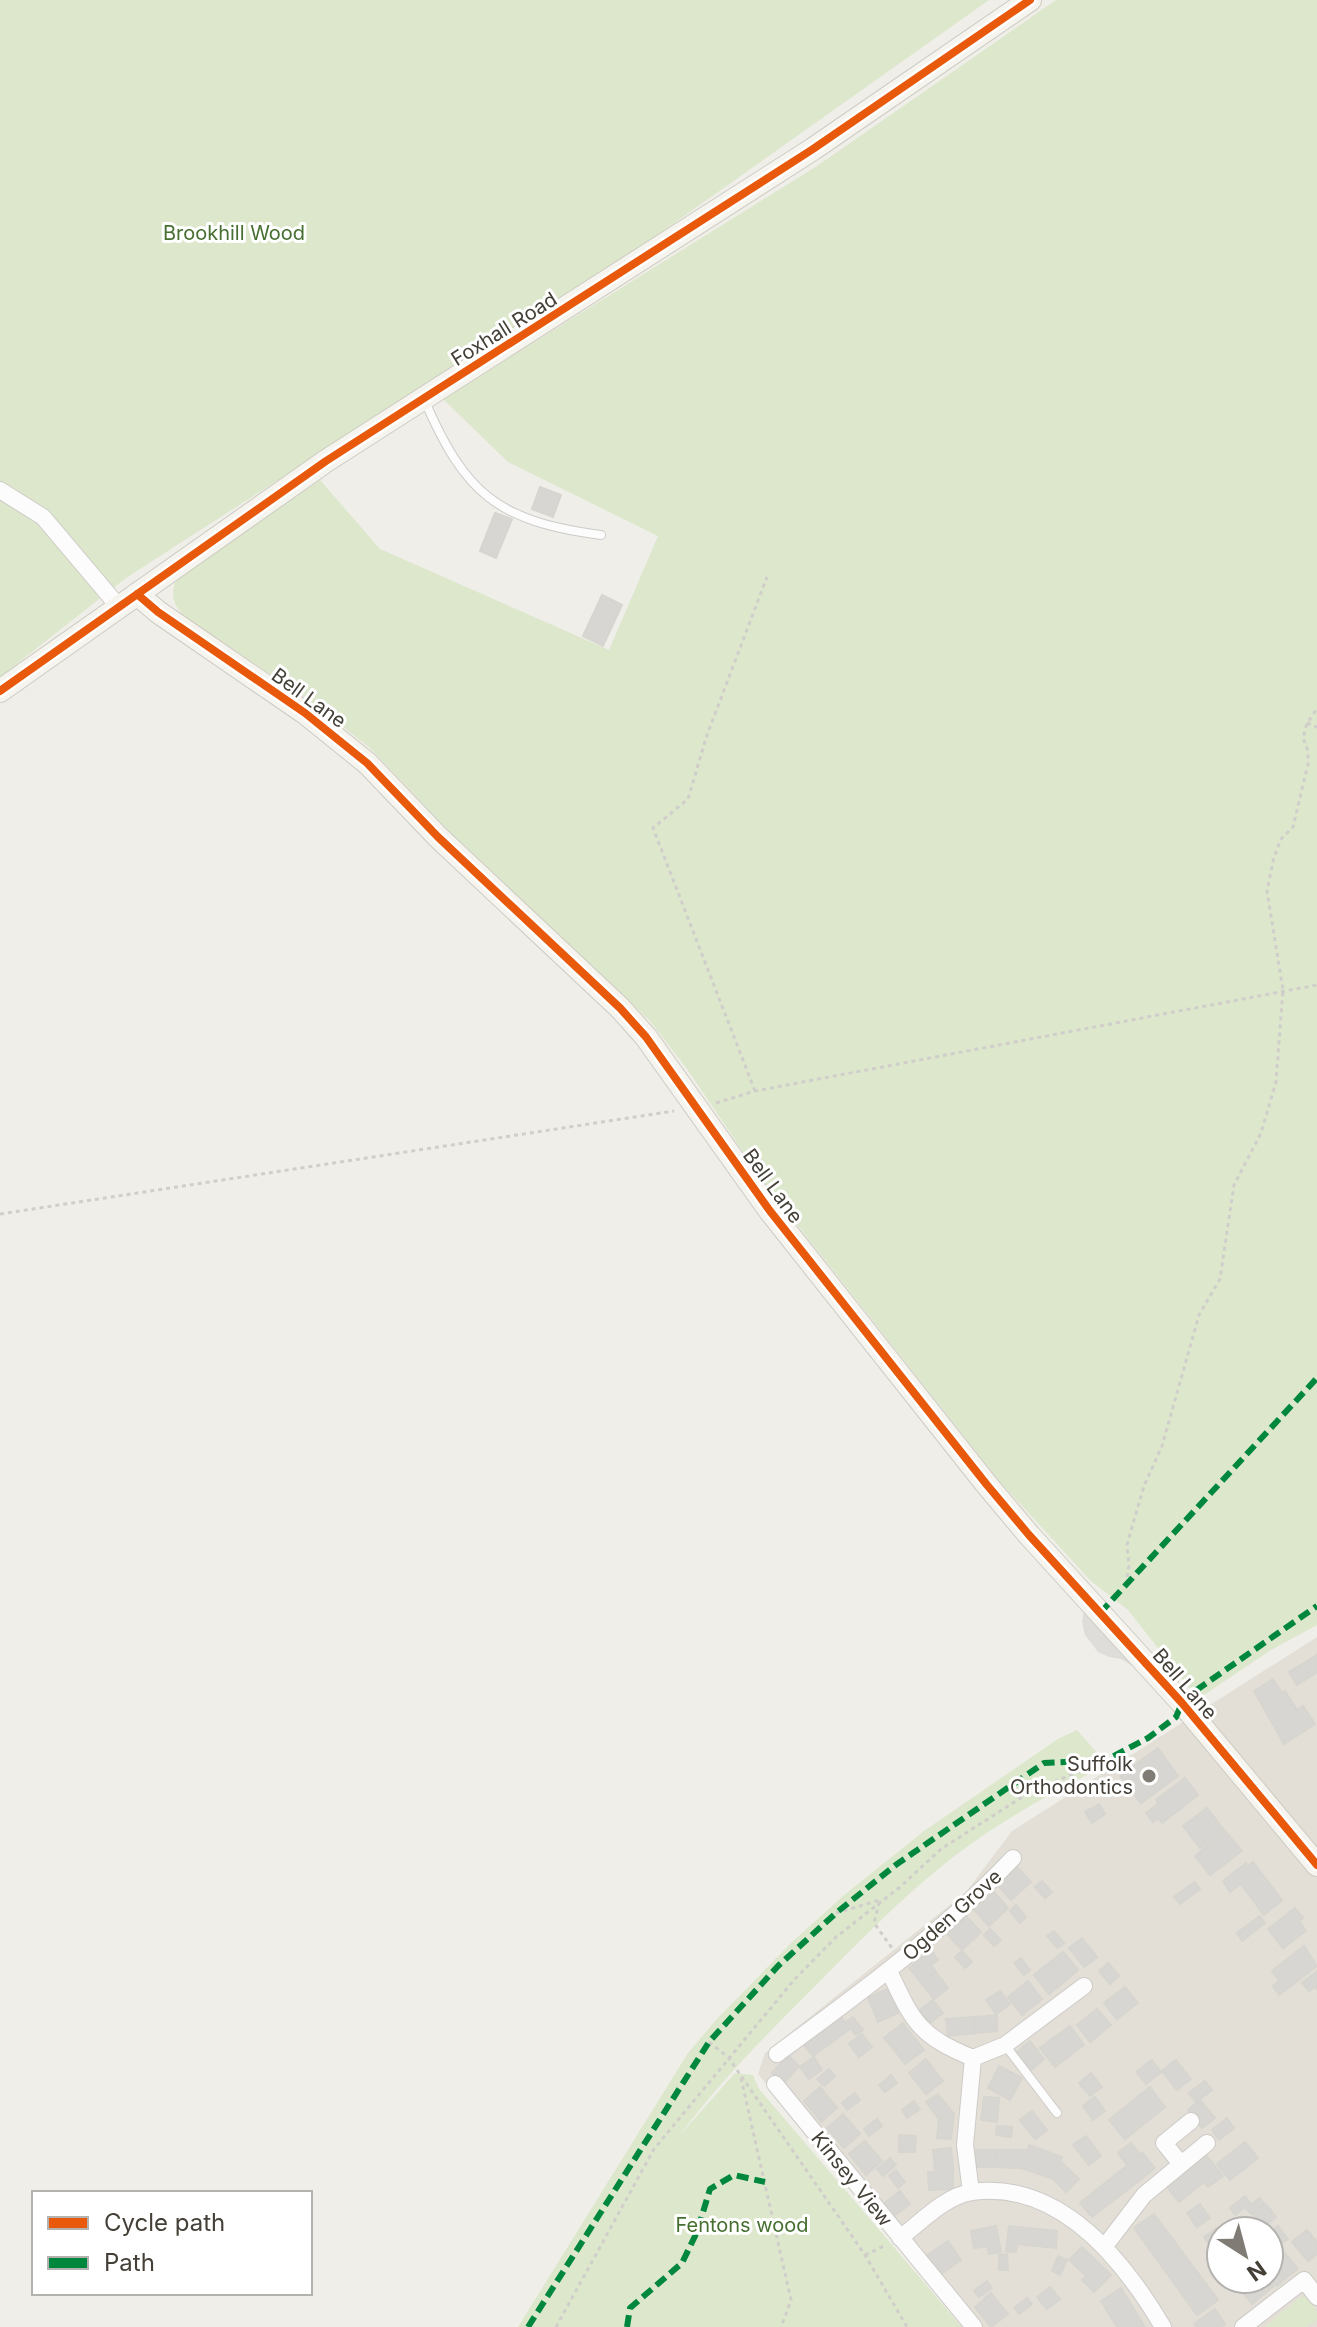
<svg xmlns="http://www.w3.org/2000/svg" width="1317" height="2327" viewBox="0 0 1317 2327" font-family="Inter,sans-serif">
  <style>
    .residential { fill: #e3dfd7; fill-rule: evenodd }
    .green { fill: #dce7cc }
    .parking { fill: #deddd9 }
    .building { fill: #d8d6d2; stroke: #d7d5cf; stroke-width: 2 }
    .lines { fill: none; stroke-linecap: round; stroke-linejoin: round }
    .lane-casing { stroke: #cdcbc7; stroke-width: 10 }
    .street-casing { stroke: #cdcbc7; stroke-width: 18 }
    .secondary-casing { stroke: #cecbc1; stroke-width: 24 }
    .path { stroke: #d0cecb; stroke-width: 3; stroke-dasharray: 4 4; stroke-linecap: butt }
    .lane { stroke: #fdfcfc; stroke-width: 8 }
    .street { stroke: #fdfcfc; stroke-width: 16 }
    .secondary { stroke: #f6f4ef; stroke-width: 22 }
    .quiet { stroke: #00873e; stroke-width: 6; stroke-dasharray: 12 6; stroke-linecap: butt }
    .cycleway-casing { stroke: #fff; stroke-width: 13 }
    .cycleway { stroke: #e8590c; stroke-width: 8 }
    .poi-dot { fill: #807c75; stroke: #fff; stroke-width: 3 }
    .labels { text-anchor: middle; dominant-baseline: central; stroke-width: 6; stroke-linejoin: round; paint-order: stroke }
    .park-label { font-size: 20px; fill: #466f30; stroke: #fff }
    .street-label { font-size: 20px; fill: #443f37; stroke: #fff }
    .poi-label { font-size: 20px; fill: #443f37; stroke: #fff; text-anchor: end }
  </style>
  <rect width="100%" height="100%" fill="#efeee9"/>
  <!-- residential -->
  <path class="residential" d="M1317 1637V2327H965L758 2074 765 2053 966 1892 1012 1831ZM1221 2231H1269V2279H1221Z"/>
  <!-- green -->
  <path class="green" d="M0 0H989L653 238 126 578 0 677Z
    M1056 0H1317V1625L1271 1650 1198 1699 1128 1610 1091 1581 1001 1483 765 1184 687 1069 650 1021 450 832 370 748 310 701 184 616C171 602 171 594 177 576L320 480 380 549 609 650 658 536 508 462 443 399 817 166Z
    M1077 1730 1107 1764C1050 1794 992 1825 942 1866 898 1901 858 1943 818 1983 769 2032 721 2080 679 2136L735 2073 753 2075 759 2089 962 2327H518L688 2053 716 2020 791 1943 843 1896 924 1831 1058 1739Z
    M1300 2297 1308 2298 1317 2311V2319L1307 2327H1265Z"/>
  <!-- parking -->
  <path class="parking" d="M1084 1610 1142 1672 1121 1659 1109 1657 1098 1652 1085 1635 1082 1622Z"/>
  <!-- building -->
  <path class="building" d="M540 487 561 495 553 517 532 509Z
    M495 513 512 519 496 558 480 551Z
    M602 595 622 605 603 646 583 636Z
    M1317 1655V1672L1297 1685 1289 1672Z
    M1273 1679 1282 1693 1285 1691 1297 1710 1303 1706 1315 1724 1284 1744 1254 1691Z
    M1158 1748 1178 1776 1141 1803 1120 1776Z
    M1185 1778 1198 1795 1162 1823 1158 1818 1153 1822 1146 1813 1158 1804 1156 1800Z
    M1099 1804 1105 1814 1092 1823 1085 1812Z
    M1207 1808 1224 1830 1200 1848 1183 1826Z
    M1225 1831 1242 1851 1210 1875 1195 1856Z
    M1253 1862 1282 1900 1264 1915 1241 1884 1230 1892 1223 1881 1246 1863 1248 1866Z
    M1017 1867 1031 1882 1011 1900 997 1884Z
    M1042 1881 1052 1892 1045 1898 1035 1887Z
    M1195 1882 1200 1889 1180 1904 1174 1897Z
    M994 1892 1008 1908 989 1926 974 1910Z
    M1016 1905 1026 1917 1020 1923 1010 1911Z
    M1295 1908 1303 1918 1299 1921 1306 1931 1283 1948 1268 1929Z
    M1260 1916 1265 1923 1242 1941 1237 1933Z
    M967 1917 981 1932 962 1950 947 1934Z
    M990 1929 1001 1940 994 1946 984 1935Z
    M1054 1931 1064 1943 1057 1948 1047 1936Z
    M1082 1938 1097 1957 1084 1967 1069 1948Z
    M1304 1946 1317 1966 1279 1995 1273 1986 1279 1981 1272 1971Z
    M931 1950 938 1960 931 1965 936 1972 921 1983 909 1968Z
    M962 1951 972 1962 965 1968 955 1957Z
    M1063 1952 1078 1970 1064 1982 1049 1963Z
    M1021 1958 1030 1970 1024 1975 1014 1963Z
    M1049 1963 1064 1982 1049 1994 1034 1975Z
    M1108 1963 1119 1976 1110 1984 1099 1971Z
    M1317 1971V1989L1315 1987 1309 1991 1302 1983Z
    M936 1972 948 1988 934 1999 921 1983Z
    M1028 1981 1042 1999 1022 2015 1008 1997Z
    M1125 1987 1138 2003 1117 2019 1104 2003Z
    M887 1989 898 2013 878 2022 868 1998Z
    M1000 1991 1010 2004 996 2014 986 2000Z
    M933 2000 943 2013 930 2023 920 2010Z
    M1097 2009 1111 2025 1090 2042 1077 2025Z
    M997 2015V2031L975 2033 974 2017Z
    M840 2016 850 2029 831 2043 821 2029Z
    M853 2017 863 2030 856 2035 846 2022Z
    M974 2017 975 2033 948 2036 946 2019Z
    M903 2023 913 2036 895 2051 884 2038Z
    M1070 2026 1084 2045 1069 2056 1055 2037Z
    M821 2029 831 2043 813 2056 802 2043Z
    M862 2034 872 2047 859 2057 849 2044Z
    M913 2036 924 2050 905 2064 895 2051Z
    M1055 2037 1069 2056 1055 2067 1040 2048Z
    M1030 2041 1044 2059 1031 2070 1017 2052Z
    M788 2055 799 2066 784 2083 772 2073Z
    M814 2057 822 2070 809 2079 800 2067Z
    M926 2059 943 2081 926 2094 909 2073Z
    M1152 2060 1161 2072 1146 2084 1136 2072Z
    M1176 2060 1191 2079 1177 2090 1162 2071Z
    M999 2066 1022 2078 1010 2100 988 2088Z
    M829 2069 835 2076 824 2086 817 2079Z
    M1091 2073 1102 2087 1090 2096 1079 2083Z
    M891 2075 897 2083 885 2092 879 2085Z
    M1205 2081 1212 2090 1196 2102 1189 2093Z
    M820 2087 837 2108 821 2122 804 2101Z
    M1150 2087 1165 2107 1125 2139 1109 2120Z
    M855 2093 860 2100 847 2110 842 2103Z
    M938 2094 954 2114 939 2119 926 2102Z
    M984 2097 999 2098 997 2122 981 2120Z
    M1095 2097 1105 2111 1093 2120 1083 2106Z
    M1200 2100 1215 2118 1202 2128 1188 2110Z
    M914 2101 920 2109 907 2118 902 2110Z
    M1032 2111 1047 2130 1035 2139 1020 2120Z
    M843 2114 860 2134 844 2148 827 2128Z
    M954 2114 951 2139 937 2138 939 2119Z
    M1227 2118 1234 2128 1219 2140 1212 2130Z
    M877 2119 882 2126 869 2136 864 2129Z
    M997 2126 1012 2127 1011 2137 996 2135Z
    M899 2135 916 2136 915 2152H899Z
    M1086 2136 1101 2156 1089 2165 1073 2145Z
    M865 2141 882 2161 866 2175 849 2154Z
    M1245 2142 1258 2158 1244 2169 1231 2153Z
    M1131 2143 1141 2155 1127 2165 1118 2153Z
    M1029 2145 1062 2157 1053 2179 1021 2168Z
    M951 2148 953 2167 935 2168 933 2150Z
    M976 2150H996L995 2167H976Z
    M996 2150H1027L1021 2168 995 2167Z
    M1143 2153 1155 2168 1122 2194 1110 2179Z
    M1231 2153 1244 2169 1230 2180 1217 2164Z
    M1207 2156 1223 2176 1208 2187 1192 2167Z
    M890 2158 896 2165 883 2176 877 2169Z
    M1060 2161 1079 2179 1066 2192 1053 2179Z
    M953 2167V2189L929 2190 928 2172H935V2168Z
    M1192 2167 1204 2182 1194 2190 1182 2175Z
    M896 2170 905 2182 898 2188 889 2176Z
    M1182 2175 1194 2190 1179 2202 1167 2187Z
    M1110 2179 1122 2194 1106 2206 1095 2191Z
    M900 2191 910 2204 891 2218 881 2206Z
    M1095 2191 1106 2206 1092 2217 1080 2203Z
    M1245 2196 1250 2203 1235 2215 1230 2208Z
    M1260 2198 1264 2204 1251 2214 1246 2208Z
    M1200 2204 1210 2218 1197 2227 1187 2213Z
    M1266 2204 1276 2217 1263 2227 1253 2214Z
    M1154 2214 1218 2300 1197 2315 1134 2228Z
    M996 2226 1001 2252 989 2254 987 2246 974 2248 971 2231Z
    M1009 2226 1057 2231 1056 2248 1017 2244 1016 2252 1006 2251Z
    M1278 2226 1288 2239 1280 2244 1271 2232Z
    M1217 2228 1221 2234V2247L1214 2252 1204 2237Z
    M1307 2230 1317 2242V2254L1308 2261 1292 2242Z
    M948 2241 961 2260 938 2276 925 2257Z
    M1082 2247 1111 2275 1094 2292 1082 2280 1086 2276 1069 2260Z
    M1283 2251 1298 2269 1287 2277 1273 2259Z
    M1007 2254 1008 2270H999V2255Z
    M1058 2256 1067 2260 1060 2275 1052 2271Z
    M1273 2259 1287 2277 1277 2286 1269 2275V2262Z
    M1269 2275 1276 2284 1252 2304 1240 2289 1253 2279H1269Z
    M987 2281 992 2288 979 2297 974 2291Z
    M1050 2287 1060 2299 1047 2309 1037 2297Z
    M1121 2288 1145 2327H1117L1101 2301Z
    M991 2293 1008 2314 991 2327 975 2307Z
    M1027 2298 1032 2304 1019 2314 1014 2308Z
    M1215 2309 1225 2324 1221 2327H1196L1194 2324Z"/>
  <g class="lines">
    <!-- lane casing -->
    <g class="lane-casing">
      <path id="lane" d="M424 399C465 494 497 521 601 535
        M1005 2045 1057 2113"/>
    </g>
    <!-- street casing -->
    <g class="street-casing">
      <path id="street" d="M0 490 43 517 119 607
        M889 1971C913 2022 919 2036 973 2058
        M777 2054C860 1993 942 1933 1013 1858
        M775 2084 974 2327
        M1181 2164 1164 2143 1191 2121
        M971 2192 965 2145 973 2058 1005 2045 1084 1986
        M900 2238C921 2222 945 2196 972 2192 1060 2180 1124 2261 1163 2327
        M1105 2246 1144 2195 1207 2143
        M1243 2327 1304 2280 1317 2297"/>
    </g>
    <!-- secondary casing -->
    <g class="secondary-casing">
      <path id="secondary" d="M137 594 158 612 305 713 367 763 438 837 620 1008 646 1037 770 1211 987 1485 1029 1535 1182 1703 1317 1865
        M0 691 326 461 813 149 1030 0"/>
    </g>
    <!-- path -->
    <path class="path" d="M1307 723 1317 727
      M755 1091 653 828 688 799 707 735 767 577
      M716 1103 755 1091 1317 985
      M0 1214 674 1111
      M1126 1585 1129 1565 1127 1545 1132 1527 1144 1486 1162 1446 1199 1315 1220 1279 1234 1185 1261 1133 1276 1082 1283 990 1267 891 1274 857 1281 839 1293 827 1308 764V751L1303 738 1307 723 1317 709
      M1005 1790 1027 1785 1030 1792
      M836 1913 880 1900 874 1923 892 1948
      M709 2042 728 2057 865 2255 907 2327
      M741 2078 791 2300 781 2327
      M865 2255 886 2245
      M556 2327 654 2149 794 1980 836 1937 900 1887 941 1849 1030 1792 1106 1760"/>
    <!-- lane -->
    <use href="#lane" class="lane"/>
    <!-- street -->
    <use href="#street" class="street"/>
    <!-- secondary -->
    <use href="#secondary" class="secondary"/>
    <!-- quiet -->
    <path class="quiet" d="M1100 1613 1317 1378
      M528 2327 709 2042 778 1966 836 1913 897 1864 1044 1763 1106 1760 1148 1738 1176 1717 1182 1703 1198 1689 1317 1606
      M627 2327 630 2308 682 2263 697 2232 710 2189 734 2175 765 2182"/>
    <!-- cycleway casing -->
    <g class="cycleway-casing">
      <path id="cycleway" d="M137 594 158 612 305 713 367 763 438 837 620 1008 646 1037 770 1211 987 1485 1029 1535 1182 1703 1317 1865
        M0 691 326 461 813 149 1030 0"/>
    </g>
    <!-- cycleway -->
    <use href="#cycleway" class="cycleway"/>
  </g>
  <!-- markers -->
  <circle class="poi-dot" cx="1149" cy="1776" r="8"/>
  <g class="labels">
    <!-- park labels -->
    <g class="park-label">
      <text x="234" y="233">Brookhill Wood</text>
      <text x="742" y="2225">Fentons wood</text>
    </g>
    <!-- street labels -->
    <g class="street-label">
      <text transform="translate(504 329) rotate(-32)">Foxhall Road</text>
      <text transform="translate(309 698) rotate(36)">Bell Lane</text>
      <text transform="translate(773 1186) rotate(54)">Bell Lane</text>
      <text transform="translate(1185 1684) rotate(49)">Bell Lane</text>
      <text transform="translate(952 1915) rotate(-42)">Ogden Grove</text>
      <text transform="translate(852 2179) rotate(51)">Kinsey View</text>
    </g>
    <!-- poi labels -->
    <g class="poi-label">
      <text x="1133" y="1764">Suffolk<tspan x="1133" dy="23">Orthodontics</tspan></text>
    </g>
  </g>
  <!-- legend -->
  <rect x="32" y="2191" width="280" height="104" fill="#ffffff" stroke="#b4b2af" stroke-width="2"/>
  <rect x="48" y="2217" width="40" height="12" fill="#e8590c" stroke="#b4b2af" stroke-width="2"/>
  <text x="104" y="2231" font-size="24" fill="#443f37">Cycle path</text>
  <rect x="48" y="2257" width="40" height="12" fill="#00873e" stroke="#b4b2af" stroke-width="2"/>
  <text x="104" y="2271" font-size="24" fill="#443f37">Path</text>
  <!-- north arrow -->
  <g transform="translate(1245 2255) rotate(144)"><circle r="38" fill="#ffffff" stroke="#b4b2af" stroke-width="2"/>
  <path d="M0-6L14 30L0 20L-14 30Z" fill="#807c75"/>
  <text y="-12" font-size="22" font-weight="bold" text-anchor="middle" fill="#443f37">N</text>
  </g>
</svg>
